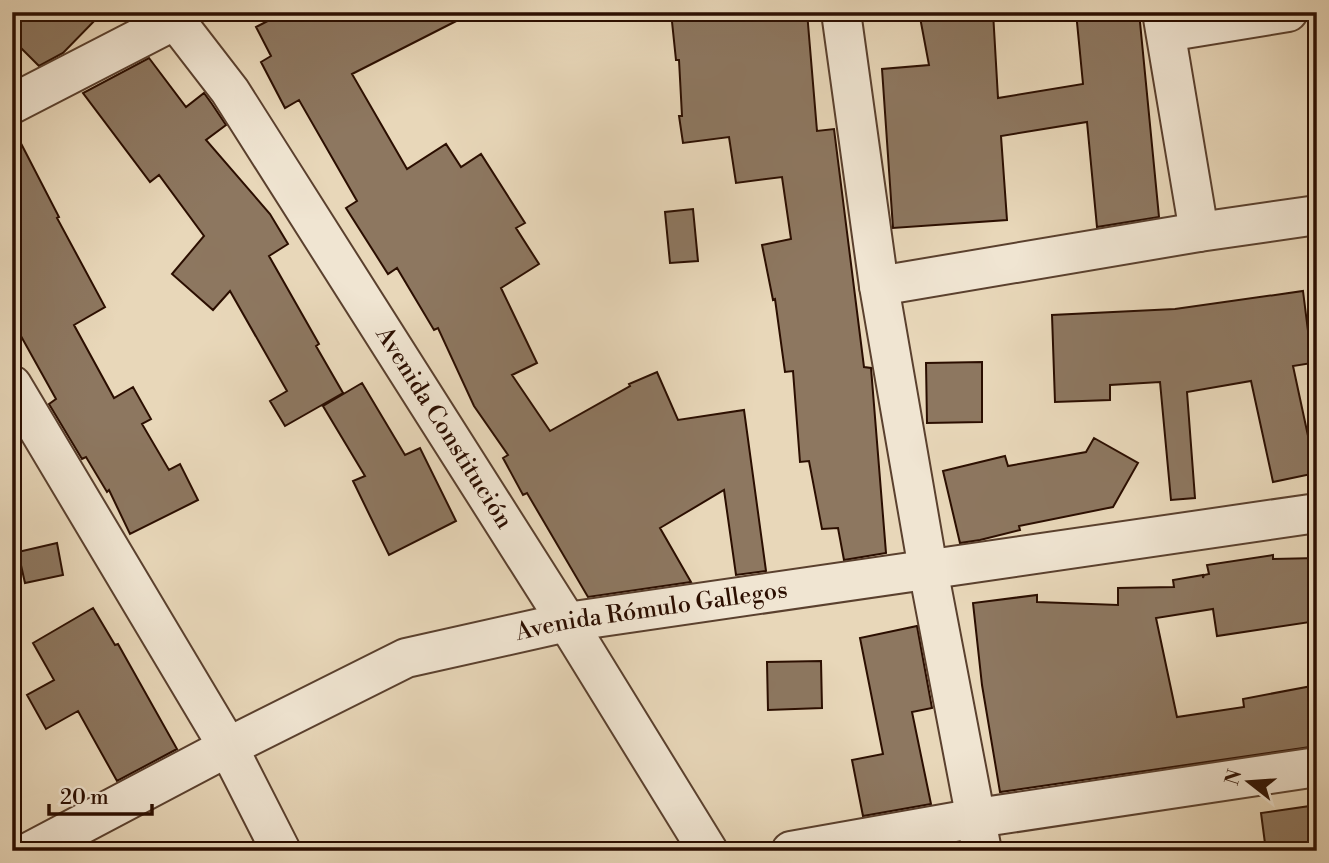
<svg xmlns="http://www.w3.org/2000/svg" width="1329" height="863" viewBox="0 0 1329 863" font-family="'Libre Bodoni',serif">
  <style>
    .building { fill: #8d7760; stroke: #2b0e00; stroke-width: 2 }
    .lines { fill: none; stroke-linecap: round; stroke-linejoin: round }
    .minor-casing { stroke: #5a402e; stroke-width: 42 }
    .minor { stroke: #f0e5d2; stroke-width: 38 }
    .labels { text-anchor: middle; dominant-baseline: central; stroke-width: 5; stroke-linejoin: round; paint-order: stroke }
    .street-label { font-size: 24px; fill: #2b0e00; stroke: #f0e5d2 }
  </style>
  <rect width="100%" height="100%" fill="#e8d7b9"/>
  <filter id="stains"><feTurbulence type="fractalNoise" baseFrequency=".00286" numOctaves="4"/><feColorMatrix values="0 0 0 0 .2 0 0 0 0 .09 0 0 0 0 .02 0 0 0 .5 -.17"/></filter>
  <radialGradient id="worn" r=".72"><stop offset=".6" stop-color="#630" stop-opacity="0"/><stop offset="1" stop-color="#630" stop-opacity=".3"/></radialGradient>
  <!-- building -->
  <path class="building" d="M12 12H103L63 53 39 66 12 39Z
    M285 12H474L352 74 407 169 446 144 461 167 481 154 525 223 516 228 539 264 501 288 537 363 512 375 550 431 630 386 629 384 657 372 678 420 744 410 766 571 736 575 724 490 660 528 691 582 588 597 527 493 523 495 503 458 508 455 474 406 438 328 434 330 397 268 388 274 346 208 357 201 299 100 285 108 261 62 271 56 256 27Z
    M671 12H807L817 131 834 129 864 367 871 368 886 553 844 560 838 528 822 529 809 461 800 462 793 371 785 372 775 299 773 300 762 245 791 239 782 177 736 183 729 137 683 143 679 116H682L679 60H676Z
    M919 12H993L998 98 1083 84 1076 12H1139L1159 217 1097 227 1087 122 1001 136 1007 220 893 228 882 69 929 65Z
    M149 58 186 107 204 93 212 104 226 125 206 140 270 214 288 244 269 256 319 344 316 346 343 393 285 426 270 401 287 391 230 291 213 310 172 274 204 236 159 175 150 182 83 93Z
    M12 126 59 217 57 218 105 307 74 325 114 398 133 387 151 419 142 424 169 470 180 464 198 500 130 534 109 490 107 492 86 457 82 459 49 404 56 399 12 320Z
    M693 209 698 261 670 263 665 212Z
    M1303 291 1312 363 1293 366 1316 473 1273 482 1251 381 1187 392 1195 498 1171 500 1160 382 1110 385V400L1055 402 1052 315 1175 309Z
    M982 362V422L927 423 926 363Z
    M362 383 405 455 420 448 456 521 389 555 353 481 365 476 323 406Z
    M1094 438 1138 463 1113 507 1019 526 1020 530 980 540 960 543 943 471 1005 456 1008 466 1086 452Z
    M57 543 63 575 25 583 18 552Z
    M1273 555V559L1317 558V621L1217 636 1213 609 1156 618 1177 717 1244 707 1243 699 1317 685V746L1000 792 982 685 973 603 1037 595V602L1118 605V588L1174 587 1173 580 1203 575V578L1204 575 1209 574 1207 565Z
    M93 608 115 645 118 644 177 749 117 781 78 711 46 729 27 695 54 680 33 643Z
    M917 626 932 708 912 712 931 804 863 816 852 760 883 754 860 638Z
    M821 661 822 708 768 710 767 662Z
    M1317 805V851H1266L1261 813Z"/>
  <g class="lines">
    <!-- minor casing -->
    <g class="minor-casing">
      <g id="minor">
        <path id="s1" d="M169 12 230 91 567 622 708 851"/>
        <path d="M841 12 879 286 928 569 982 851"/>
        <path d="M1162 12 1199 232"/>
        <path d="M1166 32 1288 12"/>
        <path d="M12 104 175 20"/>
        <path d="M879 286 1199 232 1317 215"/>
        <path d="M12 385 228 747 281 851"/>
        <path id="s2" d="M31 851 228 747 406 658 567 622 1317 513"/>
        <path d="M791 851 977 818 1317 767"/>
      </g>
    </g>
    <!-- minor -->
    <use href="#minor" class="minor"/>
  </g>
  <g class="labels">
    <!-- street labels -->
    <g class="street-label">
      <text stroke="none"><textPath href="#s1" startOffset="499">Avenida Constitución</textPath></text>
      <text stroke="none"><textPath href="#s2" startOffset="672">Avenida Rómulo Gallegos</textPath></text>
    </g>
  </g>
  <!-- margin -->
  <rect width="1329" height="863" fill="none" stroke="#e8d7b9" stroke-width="42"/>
  <rect x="14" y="14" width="1301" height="835" fill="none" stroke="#2b0e00" stroke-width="3.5"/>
  <rect x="21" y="21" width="1287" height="821" fill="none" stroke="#2b0e00" stroke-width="2"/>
  <!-- north arrow -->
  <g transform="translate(1249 782) rotate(287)" stroke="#f0e5d2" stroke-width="5" paint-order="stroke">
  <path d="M0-5L12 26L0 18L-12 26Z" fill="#2b0e00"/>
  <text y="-10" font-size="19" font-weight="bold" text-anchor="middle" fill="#2b0e00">N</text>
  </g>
  <!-- scale -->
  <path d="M49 804v10h103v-10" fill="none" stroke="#2b0e00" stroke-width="3.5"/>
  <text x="60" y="804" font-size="21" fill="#2b0e00" stroke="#f0e5d2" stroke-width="5" paint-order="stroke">20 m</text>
  <rect width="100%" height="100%" filter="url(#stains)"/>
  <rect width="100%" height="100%" fill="url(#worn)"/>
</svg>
